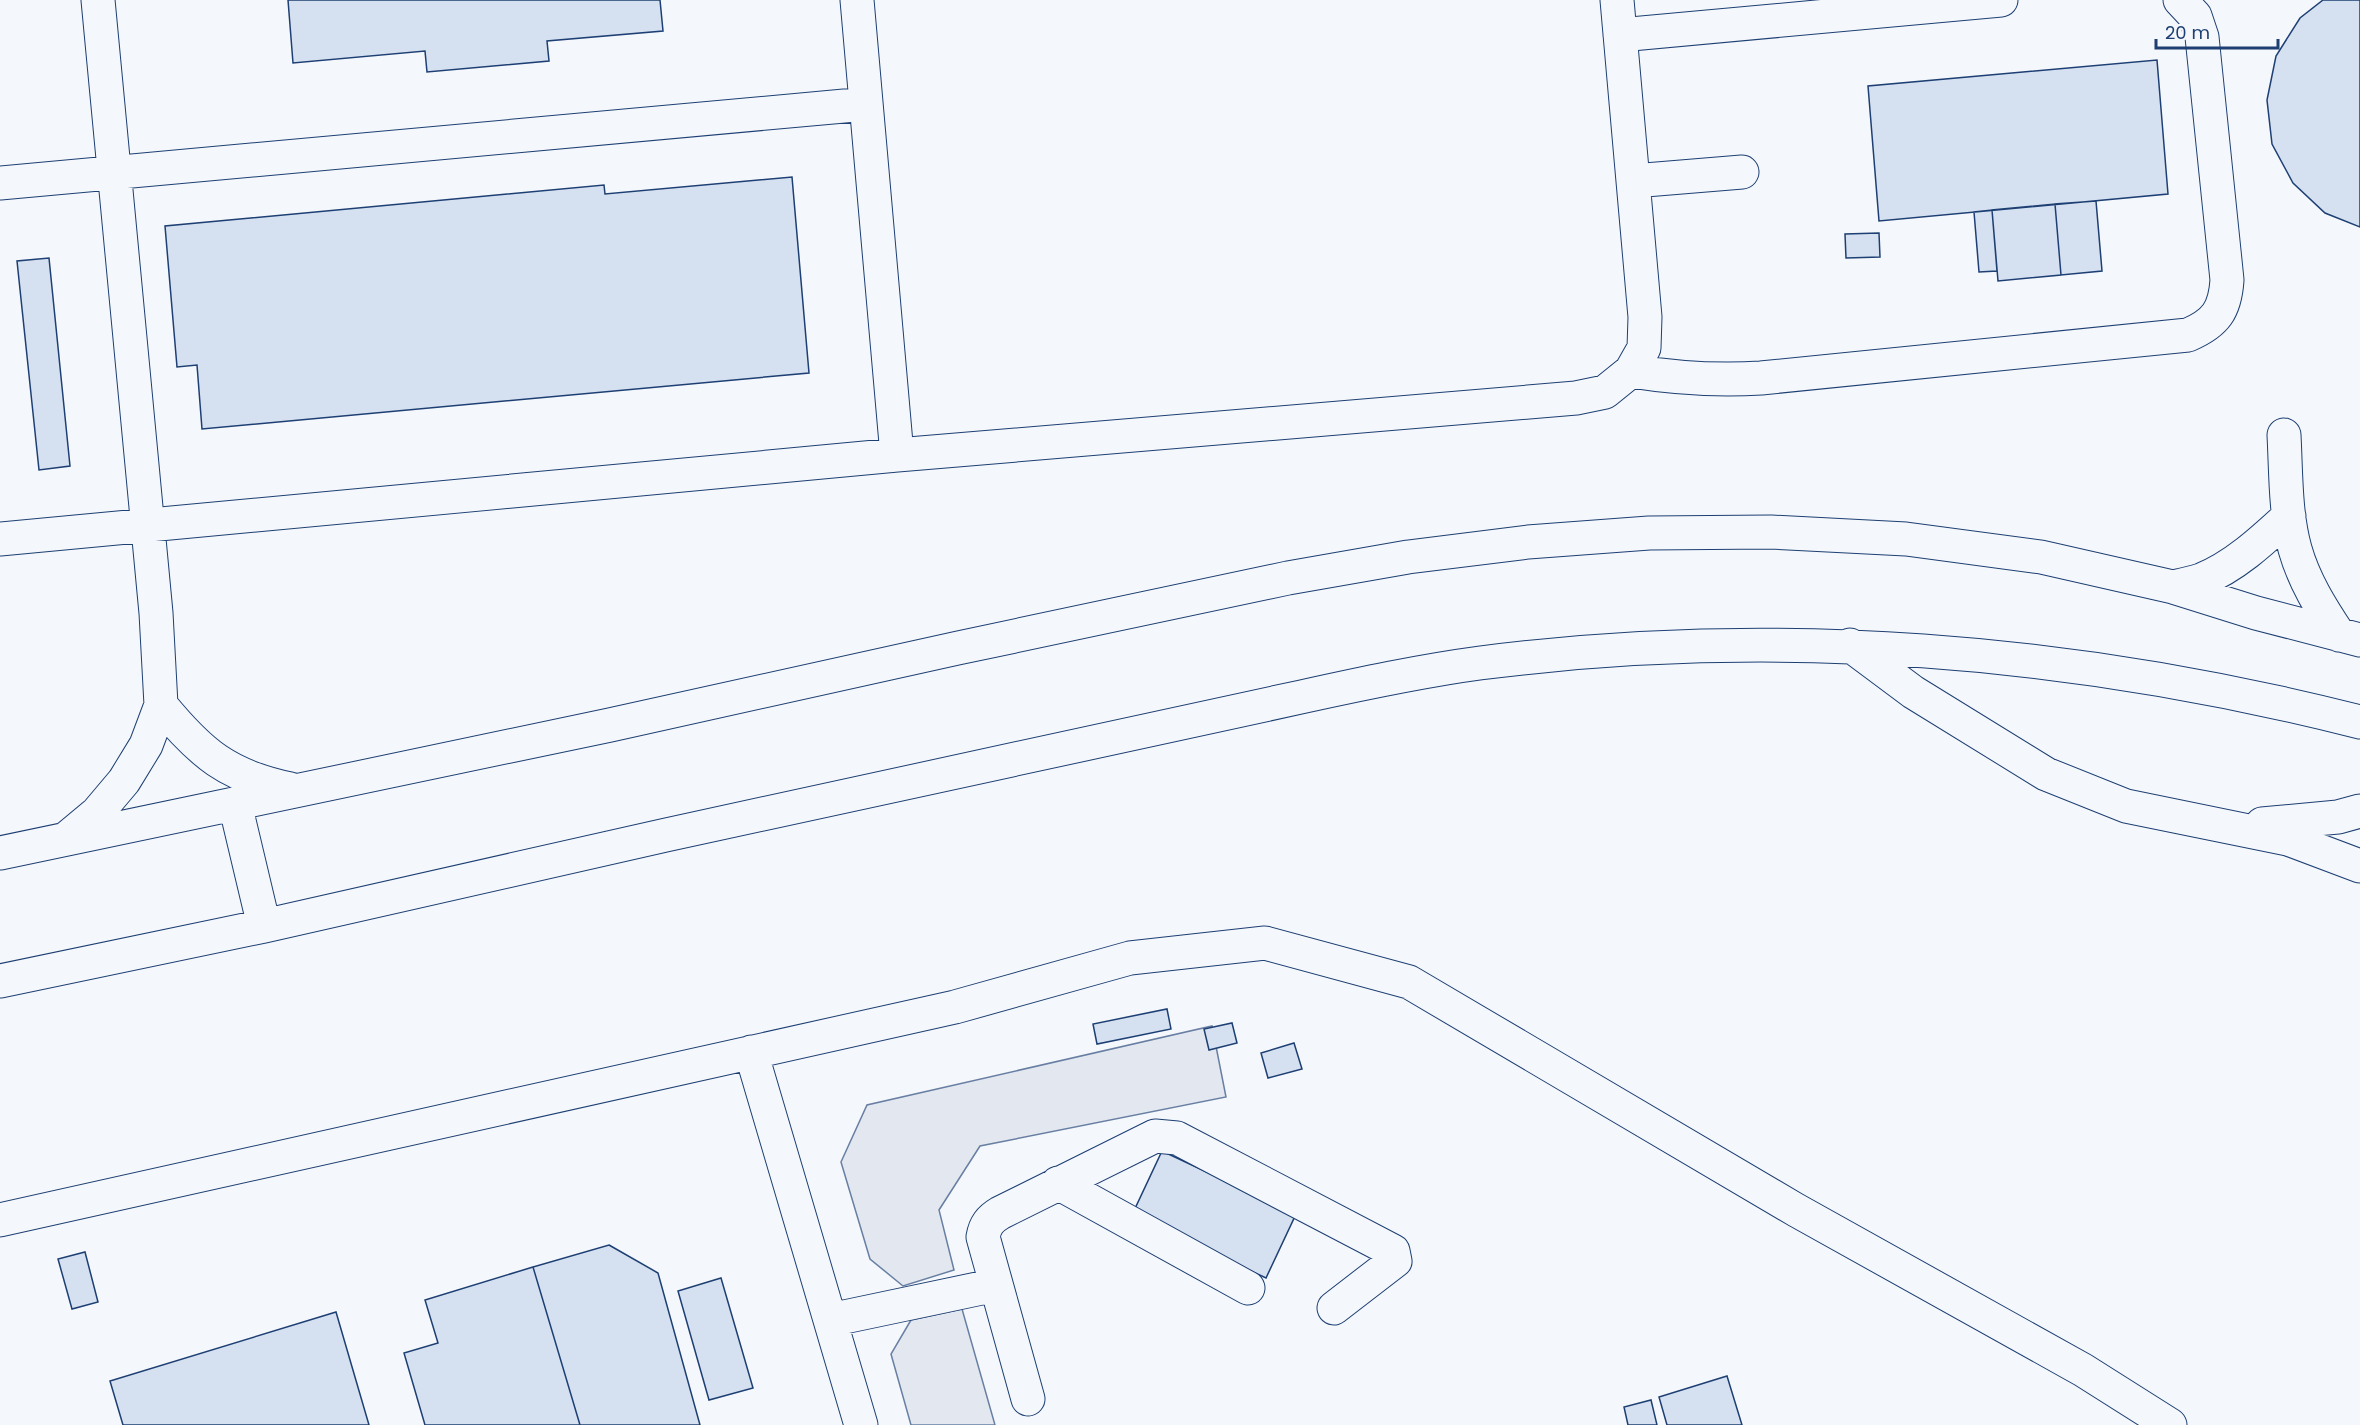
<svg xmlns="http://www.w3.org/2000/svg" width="2360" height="1425" viewBox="0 0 2360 1425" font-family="Poppins,sans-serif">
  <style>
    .parking { fill: #e3e8f0; stroke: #687fa3; stroke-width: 1.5 }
    .building { fill: #d5e0f0; stroke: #1d3f73; stroke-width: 1.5 }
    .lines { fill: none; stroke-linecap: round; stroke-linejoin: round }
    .minor-casing { stroke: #1d3f73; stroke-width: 35 }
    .minor { stroke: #f4f7fb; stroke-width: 33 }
  </style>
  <rect width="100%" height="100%" fill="#f4f7fb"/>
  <!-- parking -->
  <path class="parking" d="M1212 1026 1226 1097 980 1146 939 1210 954 1270 903 1286 870 1259 841 1162 867 1105Z
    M962 1309 995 1425H911L891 1354 911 1320Z"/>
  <!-- building -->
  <path class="building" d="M288 0H660L663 31 547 41 549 61 427 72 425 51 293 63Z
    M2323 0H2360V227L2325 213 2293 183 2272 144 2267 100 2276 56 2300 18Z
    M2157 60 2168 194 1879 221 1868 86Z
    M792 177 809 373 202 429 197 365 177 367 165 226 604 185 605 194Z
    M2096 201 2102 271 2061 275 2055 204Z
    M2055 204 2061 275 1998 281 1992 210Z
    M1992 210 1997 271 1979 272 1974 212Z
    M1879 233 1880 257 1846 258 1845 234Z
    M49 258 70 466 39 470 17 261Z
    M1167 1009 1171 1029 1097 1044 1093 1024Z
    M1232 1023 1237 1043 1209 1050 1204 1029Z
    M1294 1043 1302 1069 1268 1078 1261 1053Z
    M1162 1151 1296 1214 1266 1278 1132 1215Z
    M609 1245 658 1273 700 1425H580L533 1267Z
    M85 1252 98 1302 72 1309 58 1259Z
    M533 1267 580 1425H425L404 1353 438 1343 425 1300Z
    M721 1278 753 1388 709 1400 678 1291Z
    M336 1312 369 1425H123L110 1381Z
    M1727 1376 1742 1425H1667L1659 1397Z
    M1651 1400 1657 1425H1628L1624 1407Z"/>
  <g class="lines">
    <!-- minor casing -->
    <g class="minor-casing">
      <path id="minor" d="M857 0 897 455
        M1620 35 2001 0
        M1633 181 1742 172
        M0 183 866 104
        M1631 371C1675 378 1716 381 1761 378L2188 335C2216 323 2225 310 2227 280L2202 37 2195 16 2180 0
        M2284 435C2286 472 2285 513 2295 549 2304 581 2321 608 2339 635
        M0 539 897 455 1576 398 1605 392 1631 371 1644 348 1645 317 1617 0
        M2173 587C2182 585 2192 583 2201 580 2234 567 2263 540 2289 516
        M1850 645 1913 692 2046 774 2126 806 2288 839 2360 866
        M161 705C201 754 228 776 290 789
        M235 804 264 926
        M2262 824 2338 817 2360 811
        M67 838 97 813 124 781 146 745 161 705 156 613 98 0
        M0 853 610 725 958 648 1288 578 1408 557 1528 542 1649 533 1771 532 1906 539 2041 557 2173 587 2256 613 2360 640
        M0 981 264 926 666 835 1301 697C1360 684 1420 671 1480 663 1775 625 2073 649 2360 722
        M751 1052 861 1425
        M1058 1183 1248 1288
        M0 1220 955 1007 1130 958 1265 943 1409 982 1796 1210 2083 1370 2170 1425
        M830 1320 996 1285
        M1028 1399 983 1237C985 1225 990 1219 1000 1213L1155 1136 1177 1138 1393 1251 1395 1261 1334 1308"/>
    </g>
    <!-- minor -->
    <use href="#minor" class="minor"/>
  </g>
  <!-- scale -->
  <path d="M2156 39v9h122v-9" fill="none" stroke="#1d3f73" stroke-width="3"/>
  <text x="2165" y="39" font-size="18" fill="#1d3f73" stroke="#f4f7fb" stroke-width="4.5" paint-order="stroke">20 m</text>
</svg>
